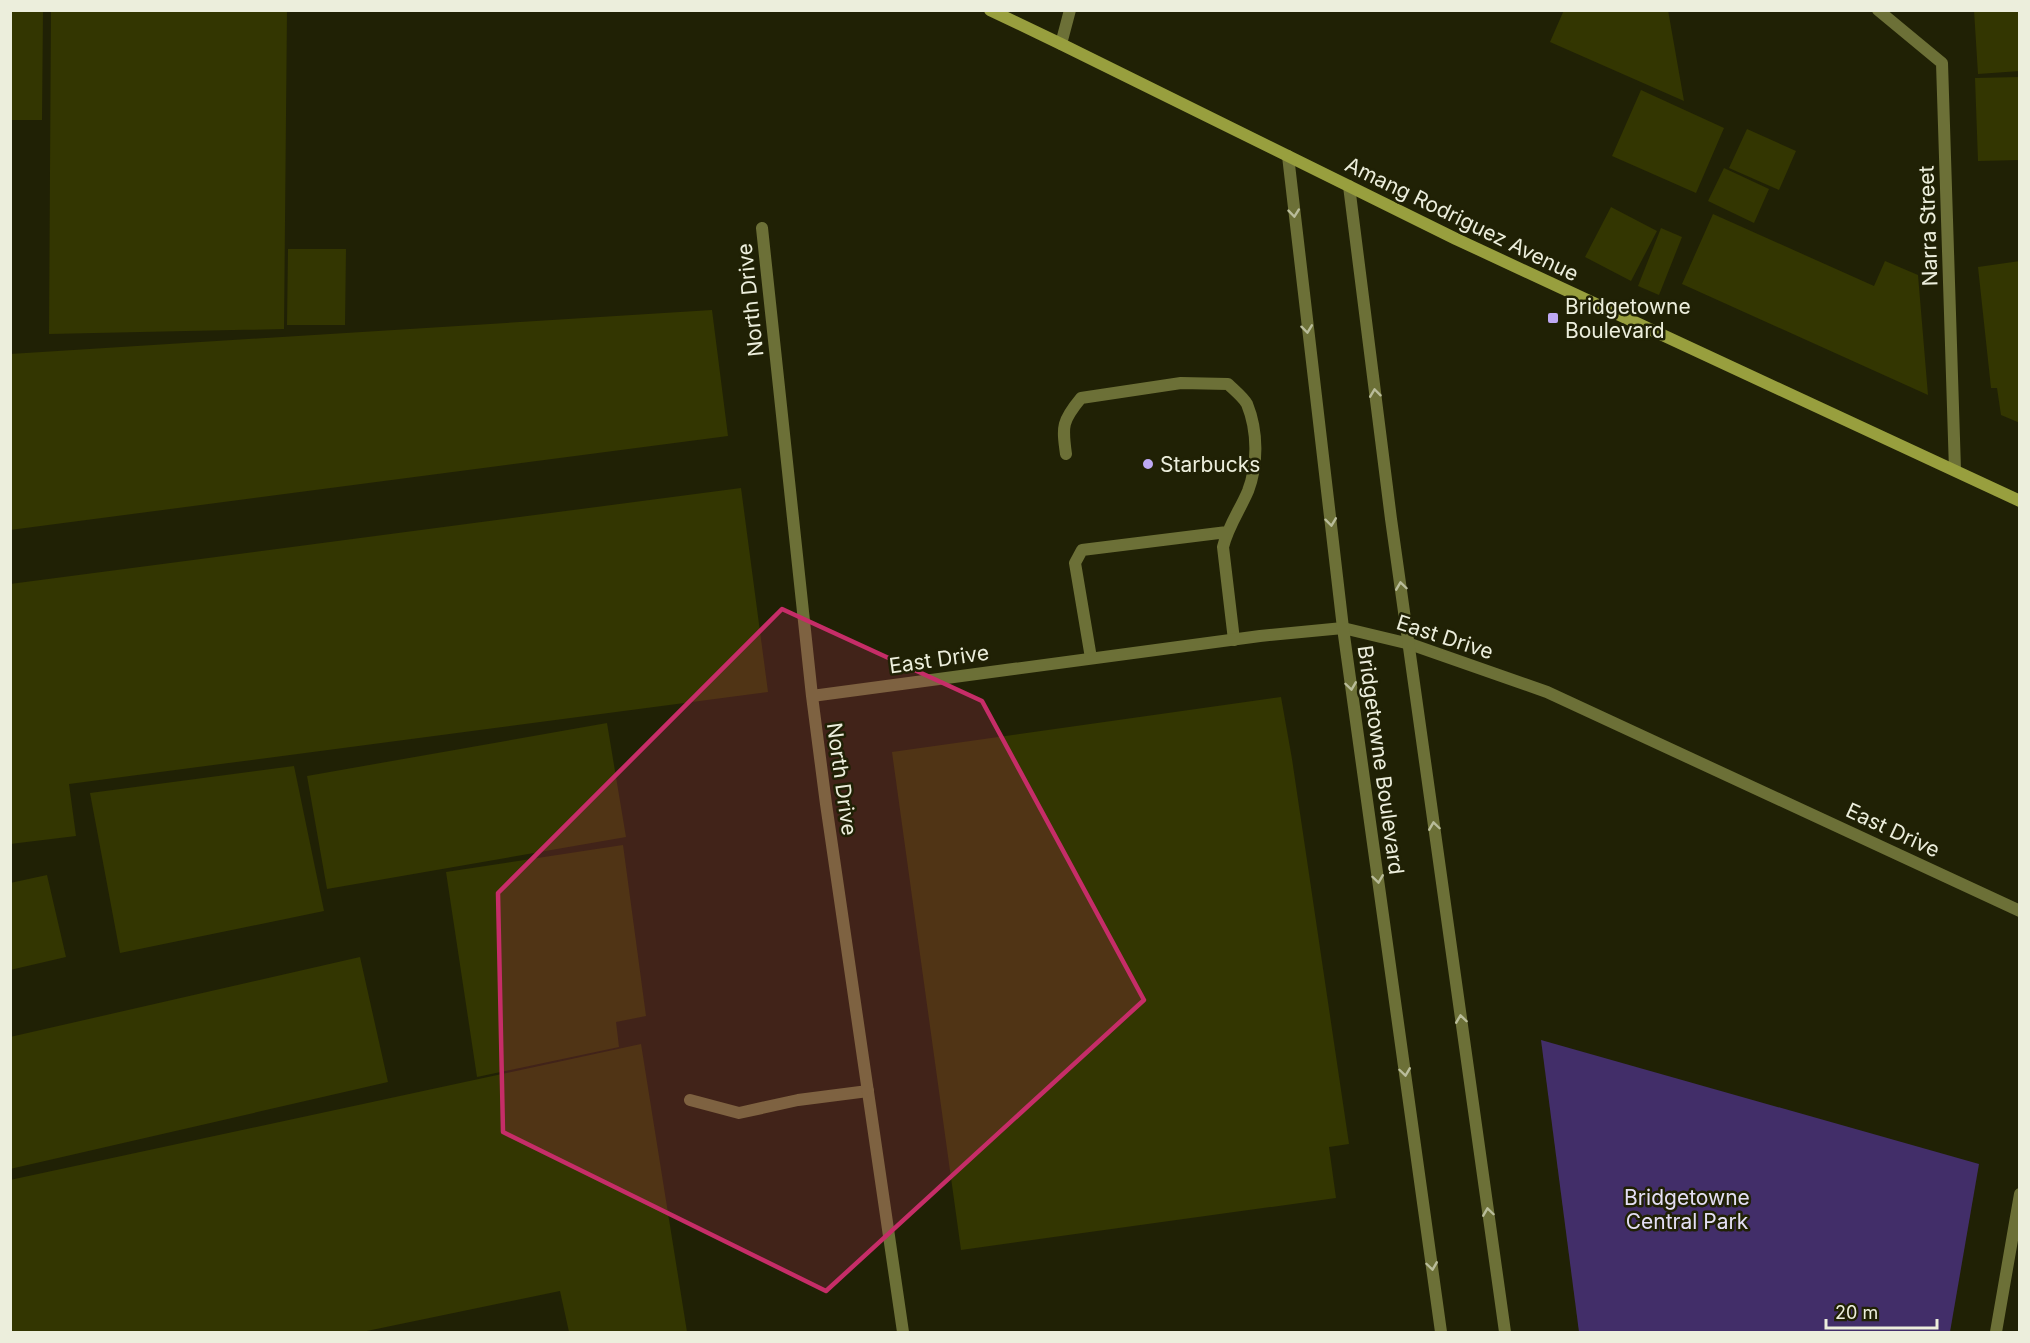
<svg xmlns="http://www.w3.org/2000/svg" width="2030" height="1343" viewBox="0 0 2030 1343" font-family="Inter,sans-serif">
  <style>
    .green { fill: #422e69 }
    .building { fill: #333601 }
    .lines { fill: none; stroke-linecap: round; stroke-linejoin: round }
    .service { stroke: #6c7037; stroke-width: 12 }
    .minor { stroke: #6c7037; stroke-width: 12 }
    .tertiary { stroke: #6c7037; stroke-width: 12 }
    .secondary { stroke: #989f3e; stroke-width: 12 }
    .oneway { stroke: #b9bc9a }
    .marked { fill: #c62d68; fill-opacity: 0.2; stroke: #c62d68; stroke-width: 4.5; stroke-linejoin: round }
    .poi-dot { fill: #bea9f4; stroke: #202105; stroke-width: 2 }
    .labels { text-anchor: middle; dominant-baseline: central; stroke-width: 5; stroke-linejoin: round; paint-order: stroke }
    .street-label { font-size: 21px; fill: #eceedc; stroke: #202105 }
    .poi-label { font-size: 21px; fill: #eceedc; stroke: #202105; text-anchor: start }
    .park-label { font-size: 21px; fill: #e4dff5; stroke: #202105 }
  </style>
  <rect width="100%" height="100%" fill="#202105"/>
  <!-- green -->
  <path class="green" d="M1541 1040 1979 1164 1950 1332H1579Z"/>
  <!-- building -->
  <path class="building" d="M10 10H43L42 120H10Z
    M51 10H287L284 329 49 334Z
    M1564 10H1668L1684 101 1550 42Z
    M1974 10H2020V71L1978 74Z
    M2020 77V160L1978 161 1975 78Z
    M1641 90 1724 128 1696 193 1612 156Z
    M1747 129 1796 151 1779 190 1729 168Z
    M1724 168 1769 189 1754 223 1708 201Z
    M1611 207 1657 231 1631 281 1585 257Z
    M1713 214 1874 286 1885 261 1918 275 1928 395 1682 284Z
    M1661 228 1682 237 1659 295 1638 286Z
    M288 249H346L345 325H287Z
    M2020 261V423L2001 415 1997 388H1991L1978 267Z
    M712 310 728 436 10 530V354Z
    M741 488 768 692 69 784 76 836 10 844V584Z
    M1281 697 1292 759 1349 1144 1329 1147 1336 1198 961 1250 892 752Z
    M607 723 626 837 327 889 307 776Z
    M294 766 324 911 120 953 90 793Z
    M623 845 646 1016 616 1022 619 1047 477 1077 446 872Z
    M47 875 66 957 10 970V883Z
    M360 957 388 1082 10 1169V1037Z
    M641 1044 687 1332H569L560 1291 362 1332H10V1180Z"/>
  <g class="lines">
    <!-- service -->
    <path class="service" d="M1066 454C1062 426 1062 421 1081 398L1181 383 1228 384C1234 390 1243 397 1247 404 1258 431 1258 465 1248 491 1240 510 1228 526 1223 547L1234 640
      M1091 658 1075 563 1082 550 1227 532
      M690 1100 739 1113 798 1100 868 1091"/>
    <!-- minor -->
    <path class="minor" d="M1878 10 1942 63 1955 470
      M1061 44 1070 10
      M762 228 812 696 826 804 903 1332
      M812 696 1260 636 1343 628 1410 644 1547 692 2020 911
      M1996 1332 2020 1194"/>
    <!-- tertiary -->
    <path class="tertiary" d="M1288 156 1343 628 1441 1332
      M1349 186 1391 519 1505 1332"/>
    <!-- secondary -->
    <path class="secondary" d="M990 10 1061 44 1456 239 2020 501"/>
  </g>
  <!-- one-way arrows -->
  <defs><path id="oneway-chevron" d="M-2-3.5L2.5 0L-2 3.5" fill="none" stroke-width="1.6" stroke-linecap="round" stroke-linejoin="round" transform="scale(1.5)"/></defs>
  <g class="oneway">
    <use href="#oneway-chevron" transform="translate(1294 213) rotate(84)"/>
    <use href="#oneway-chevron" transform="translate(1307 329) rotate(83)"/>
    <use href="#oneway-chevron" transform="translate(1375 393) rotate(-97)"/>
    <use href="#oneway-chevron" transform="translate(1331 522) rotate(83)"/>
    <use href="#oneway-chevron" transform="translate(1401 586) rotate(-98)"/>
    <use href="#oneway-chevron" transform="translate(1351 686) rotate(82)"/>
    <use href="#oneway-chevron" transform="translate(1434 826) rotate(-98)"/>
    <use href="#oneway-chevron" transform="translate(1378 879) rotate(82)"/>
    <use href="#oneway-chevron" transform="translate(1461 1019) rotate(-98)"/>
    <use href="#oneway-chevron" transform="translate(1405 1072) rotate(82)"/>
    <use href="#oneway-chevron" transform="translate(1488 1212) rotate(-98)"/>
    <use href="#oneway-chevron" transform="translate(1432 1266) rotate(82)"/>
  </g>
  <!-- marked area -->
  <path class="marked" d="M782 609 982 701 1144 1000 826 1291 503 1132 498 893Z"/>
  <!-- markers -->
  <g class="poi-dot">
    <rect x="1547" y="312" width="12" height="12" rx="3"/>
    <circle cx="1148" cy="464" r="6"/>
  </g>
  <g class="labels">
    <!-- street labels -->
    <g class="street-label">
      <text transform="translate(1462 219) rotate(26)">Amang Rodriguez Avenue</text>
      <text transform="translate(1928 226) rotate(-92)">Narra Street</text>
      <text transform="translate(750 300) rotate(-96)">North Drive</text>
      <text transform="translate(1445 637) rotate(18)">East Drive</text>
      <text transform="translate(939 659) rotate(-8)">East Drive</text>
      <text transform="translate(1381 760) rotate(82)">Bridgetowne Boulevard</text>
      <text transform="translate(842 779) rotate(82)">North Drive</text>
      <text transform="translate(1893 830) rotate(25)">East Drive</text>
    </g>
    <!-- poi labels -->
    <g class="poi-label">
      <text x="1565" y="306">Bridgetowne<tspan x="1565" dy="24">Boulevard</tspan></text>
      <text x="1160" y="464">Starbucks</text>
    </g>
    <!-- park labels -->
    <g class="park-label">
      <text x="1687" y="1197">Bridgetowne<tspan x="1687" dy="24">Central Park</tspan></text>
    </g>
  </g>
  <!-- border -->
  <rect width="2030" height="1343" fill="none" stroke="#eceedc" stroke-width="24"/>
  <!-- scale -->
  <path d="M1826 1319v9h111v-9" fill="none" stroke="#eceedc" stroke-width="3"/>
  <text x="1835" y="1319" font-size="18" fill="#eceedc" stroke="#202105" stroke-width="4.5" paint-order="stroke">20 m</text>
</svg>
